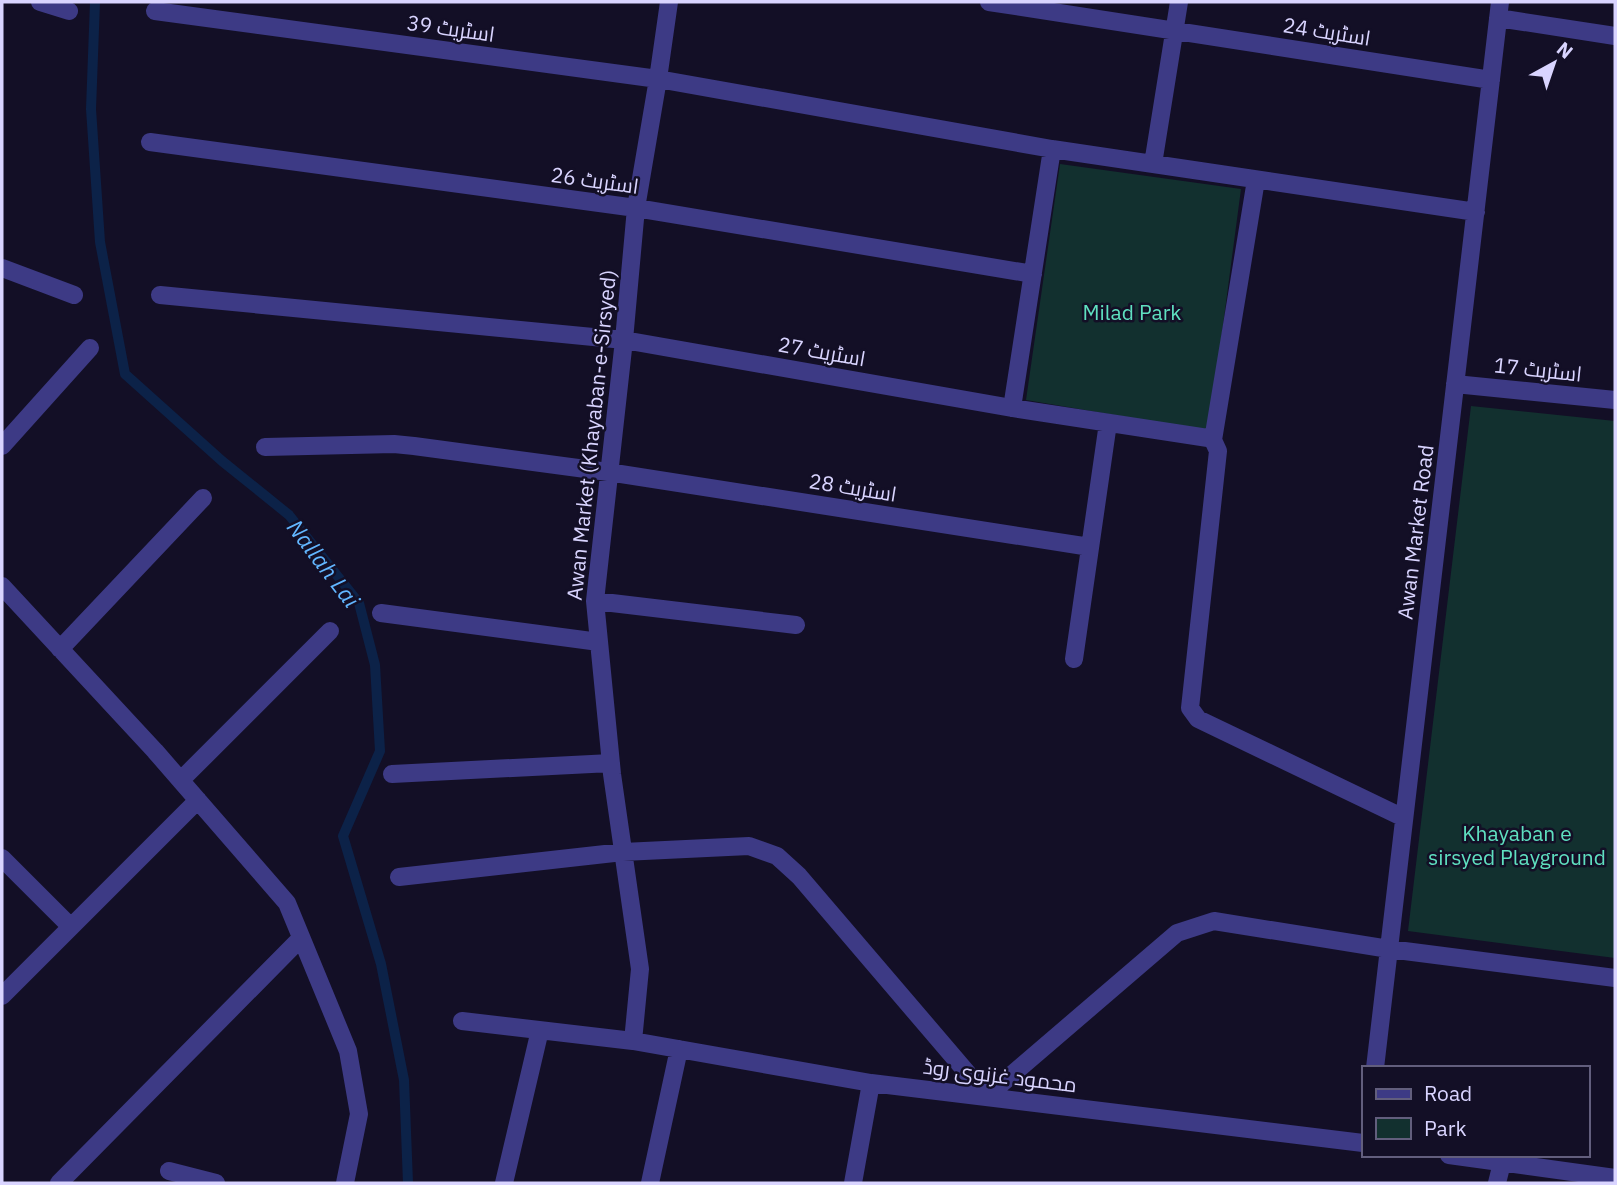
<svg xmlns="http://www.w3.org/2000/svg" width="1617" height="1185" viewBox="0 0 1617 1185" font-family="'IBM Plex Sans',Cairo,sans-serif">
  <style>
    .green { fill: #12302f }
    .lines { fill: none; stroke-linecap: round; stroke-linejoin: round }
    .stream { stroke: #0c2248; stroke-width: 10 }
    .minor { stroke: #3d3a85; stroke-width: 18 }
    .labels { text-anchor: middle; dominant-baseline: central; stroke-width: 5; stroke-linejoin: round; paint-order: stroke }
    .street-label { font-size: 21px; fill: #d9d4ff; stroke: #130f26 }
    .park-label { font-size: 21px; fill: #5fe0c0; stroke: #130f26 }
    .water-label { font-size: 23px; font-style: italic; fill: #62b6ff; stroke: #130f26 }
  </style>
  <rect width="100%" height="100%" fill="#130f26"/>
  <!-- green -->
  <path class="green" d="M1060 164 1241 189 1209 431 1026 400Z
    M1471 406 1615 421V958L1408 931Z"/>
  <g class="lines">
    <!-- stream -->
    <path class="stream" d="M95 2 91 109 100 242 125 374 222 461 289 515 359 603 375 665 380 751 343 836 381 964 404 1080 408 1183"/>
    <!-- minor -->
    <path class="minor" d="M40 2 69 11
      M989 2 1491 80
      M155 11 658 79 1052 149 1476 212
      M1498 18 1615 36
      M150 142 636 208 1033 274
      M1153 164 1179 2
      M1256 180 1213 440 1218 451 1190 708 1198 719 1404 818
      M2 268 74 295
      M160 295 624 340 1012 408 1208 438 1213 440
      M1455 384 1615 400
      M1012 408 1052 149
      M2 446 90 348
      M265 447 394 444 414 446 608 472 1090 547
      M2 586 155 751 287 903 348 1051 359 1114 345 1183
      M595 601 796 625
      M381 613 599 642
      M60 649 203 498
      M1074 659 1108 423
      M392 774 611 763
      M181 780 330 631
      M2 858 71 927
      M399 877 623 852 749 846 777 856 799 876 987 1096 1177 933 1214 921 1389 949 1615 978
      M2 996 198 800
      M462 1021 633 1041 871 1083 1363 1143
      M633 1041 640 969 612 774 595 601 624 340 636 208 658 79 669 2
      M1375 1068 1500 2
      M1449 1155 1615 1178
      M169 1171 216 1183
      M59 1183 301 938
      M504 1183 540 1030
      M650 1183 679 1049
      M853 1183 871 1083
      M1497 1183 1502 1163"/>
  </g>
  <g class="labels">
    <!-- street labels -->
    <g class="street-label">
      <text transform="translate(451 28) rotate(8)">اسٹریٹ 39</text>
      <text transform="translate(1327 31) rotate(9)">اسٹریٹ 24</text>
      <text transform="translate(595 180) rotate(8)">اسٹریٹ 26</text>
      <text transform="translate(822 351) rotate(10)">اسٹریٹ 27</text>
      <text transform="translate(1538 369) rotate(6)">اسٹریٹ 17</text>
      <text transform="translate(591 435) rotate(-84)">Awan Market (Khayaban-e-Sirsyed)</text>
      <text transform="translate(853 487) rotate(9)">اسٹریٹ 28</text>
      <text transform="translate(1415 532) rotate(-83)">Awan Market Road</text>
      <text transform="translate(1000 1075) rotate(7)">محمود غزنوی روڈ</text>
    </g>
    <!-- park labels -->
    <g class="park-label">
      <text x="1132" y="312">Milad Park</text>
      <text x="1517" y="833">Khayaban e<tspan x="1517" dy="24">sirsyed Playground</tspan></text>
    </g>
    <!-- water labels -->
    <g class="water-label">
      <text transform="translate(324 563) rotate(53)">Nallah Lai</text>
    </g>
  </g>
  <!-- border -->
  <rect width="1617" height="1185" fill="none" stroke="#d9d4ff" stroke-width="7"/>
  <!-- legend -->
  <rect x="1362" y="1066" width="228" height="91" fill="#130f26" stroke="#625e7d" stroke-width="2"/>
  <rect x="1376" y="1089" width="35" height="10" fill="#3d3a85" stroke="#625e7d" stroke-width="2"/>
  <text x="1424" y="1101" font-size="21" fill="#d9d4ff">Road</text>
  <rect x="1376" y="1118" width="35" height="21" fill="#12302f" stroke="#625e7d" stroke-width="2"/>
  <text x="1424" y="1136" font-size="21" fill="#d9d4ff">Park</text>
  <!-- north arrow -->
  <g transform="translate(1554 63) rotate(40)" stroke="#130f26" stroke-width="5" paint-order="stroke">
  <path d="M0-5L12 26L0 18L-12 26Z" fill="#d9d4ff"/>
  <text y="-10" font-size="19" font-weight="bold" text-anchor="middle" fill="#d9d4ff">N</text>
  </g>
</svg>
